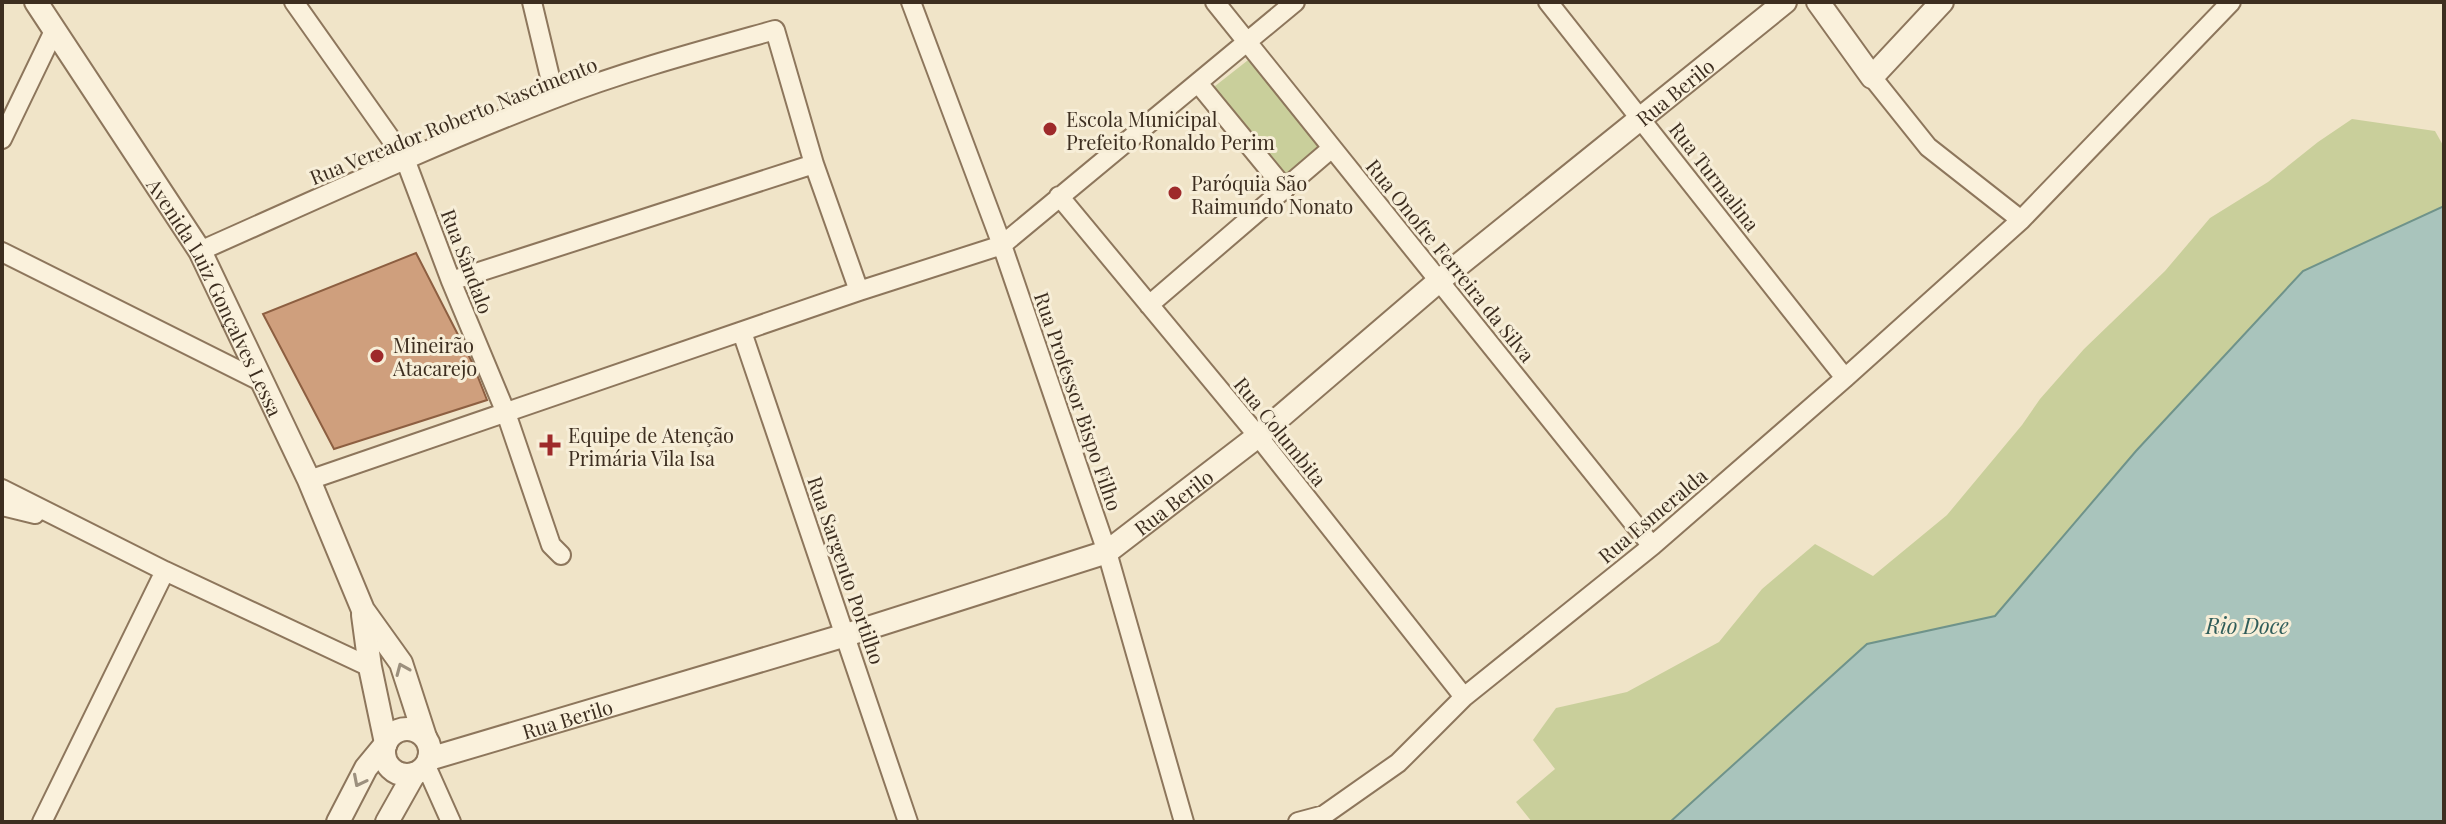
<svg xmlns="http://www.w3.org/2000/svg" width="2446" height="824" viewBox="0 0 2446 824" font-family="'Playfair Display',serif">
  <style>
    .green { fill: #c9cf9b }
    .water { fill: #a9c4bc; stroke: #6f938a; stroke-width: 2 }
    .building { fill: #cf9f7d; stroke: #8d5f41; stroke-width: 2 }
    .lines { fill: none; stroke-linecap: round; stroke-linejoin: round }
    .minor-casing { stroke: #8d765c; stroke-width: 22 }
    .tertiary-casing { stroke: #8d765c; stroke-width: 26 }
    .minor { stroke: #faf1dc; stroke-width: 18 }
    .tertiary { stroke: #faf1dc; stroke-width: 22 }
    .oneway { stroke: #9c907e }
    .poi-dot { fill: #9e2a2b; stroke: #f7eed8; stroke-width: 3 }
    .labels { text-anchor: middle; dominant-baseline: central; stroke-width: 6; stroke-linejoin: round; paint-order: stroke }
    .street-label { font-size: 20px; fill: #3d2e20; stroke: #f7eed8 }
    .poi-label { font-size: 20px; fill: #3d2e20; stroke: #f7eed8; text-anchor: start }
    .water-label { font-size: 22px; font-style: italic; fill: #2f5d5a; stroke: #f7eed8 }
  </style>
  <rect width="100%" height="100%" fill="#f0e4c8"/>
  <!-- green -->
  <path class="green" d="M1252 57 1328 148 1285 185 1210 90Z
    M2352 119 2435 131 2444 147V206L2303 272 2136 451 1995 616 1867 644 1670 822H1532L1516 802 1555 769 1533 740 1556 708 1627 692 1719 642 1762 589 1815 544 1873 576 1947 515 2022 425 2040 399 2084 349 2165 271 2210 218 2268 182 2318 142Z"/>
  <!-- water -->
  <path class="water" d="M2444 206V822H1670L1867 644 1995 616 2136 451 2303 271Z"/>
  <!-- building -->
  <path class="building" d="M416 253 472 362 487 400 334 449 263 314Z"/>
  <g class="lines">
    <!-- minor casing -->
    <g class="minor-casing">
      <path id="minor" d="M294 2 405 159 451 281 506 413 551 545 561 555
        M532 2 555 98
        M911 2 1002 245 1107 552 1184 822
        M1215 2 1652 546
        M1548 2 1845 378
        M1872 77 1928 147 2021 220
        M1198 83 1285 189
        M2 139 54 31
        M1059 196 1258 436 1464 697
        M200 251C317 199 433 145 553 99 625 71 700 51 775 30L814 164 859 291
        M2 252 264 383
        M451 281 814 164
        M1149 305 1332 148
        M742 332 908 822
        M309 480 859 291 1002 245 1295 2
        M2 489 165 571 370 667
        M2 506 35 514
        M426 766 451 822
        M42 822 165 571
        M1298 822 1324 815 1398 763 1464 697 1652 546 1845 378 2021 220 2231 2"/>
    </g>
    <!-- tertiary casing -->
    <g class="tertiary-casing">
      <g id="tertiary">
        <path id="s1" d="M36 2 200 251 309 480 363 610 401 663 425 737"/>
        <path d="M1818 2 1872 77 1942 2"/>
        <path d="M363 615 370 667 386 743"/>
        <circle cx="407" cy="752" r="23"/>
        <path id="s2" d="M429 759 846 635 1107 552 1258 436 1440 280 1785 2"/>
        <path d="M338 822 366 768 385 745"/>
        <path d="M387 822 414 774"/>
      </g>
    </g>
    <!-- minor -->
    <use href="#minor" class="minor"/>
    <!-- tertiary -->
    <use href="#tertiary" class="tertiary"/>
  </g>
  <!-- one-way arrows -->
  <defs><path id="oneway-chevron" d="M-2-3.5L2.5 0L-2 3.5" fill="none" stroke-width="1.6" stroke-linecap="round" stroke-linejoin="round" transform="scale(2)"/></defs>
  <g class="oneway">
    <use href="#oneway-chevron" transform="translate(402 669) rotate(-113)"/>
    <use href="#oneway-chevron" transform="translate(359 781) rotate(117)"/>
  </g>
  <!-- markers -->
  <g class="poi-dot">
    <circle cx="1050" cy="129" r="8"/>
    <circle cx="1175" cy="193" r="8"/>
    <circle cx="377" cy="356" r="8"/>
    <path d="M546 433h8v8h8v8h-8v8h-8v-8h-8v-8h8z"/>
  </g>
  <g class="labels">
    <!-- street labels -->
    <g class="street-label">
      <text stroke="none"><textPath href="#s2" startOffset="1440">Rua Berilo</textPath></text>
      <text transform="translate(453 120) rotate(-22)">Rua Vereador Roberto Nascimento</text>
      <text transform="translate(1715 176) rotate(52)">Rua Turmalina</text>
      <text transform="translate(1451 260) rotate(51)">Rua Onofre Ferreira da Silva</text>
      <text transform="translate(468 261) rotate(69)">Rua Sândalo</text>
      <text stroke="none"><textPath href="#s1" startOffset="346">Avenida Luiz Gonçalves Lessa</textPath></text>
      <text transform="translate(1079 401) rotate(71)">Rua Professor Bispo Filho</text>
      <text transform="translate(1281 431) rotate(51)">Rua Columbita</text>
      <text stroke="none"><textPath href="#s2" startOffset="792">Rua Berilo</textPath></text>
      <text transform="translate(1652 515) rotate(-40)">Rua Esmeralda</text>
      <text transform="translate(847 570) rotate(71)">Rua Sargento Portilho</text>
      <text stroke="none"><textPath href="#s2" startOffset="144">Rua Berilo</textPath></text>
    </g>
    <!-- poi labels -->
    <g class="poi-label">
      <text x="1066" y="118">Escola Municipal<tspan x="1066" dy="23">Prefeito Ronaldo Perim</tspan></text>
      <text x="1191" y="182">Paróquia São<tspan x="1191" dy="23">Raimundo Nonato</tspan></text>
      <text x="393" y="344">Mineirão<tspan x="393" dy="23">Atacarejo</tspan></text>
      <text x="568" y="434">Equipe de Atenção<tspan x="568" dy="23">Primária Vila Isa</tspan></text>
    </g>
    <!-- water labels -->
    <g class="water-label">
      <text x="2247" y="625">Rio Doce</text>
    </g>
  </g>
  <!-- border -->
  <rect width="2446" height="824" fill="none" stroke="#3d2e20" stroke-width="8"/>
</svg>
